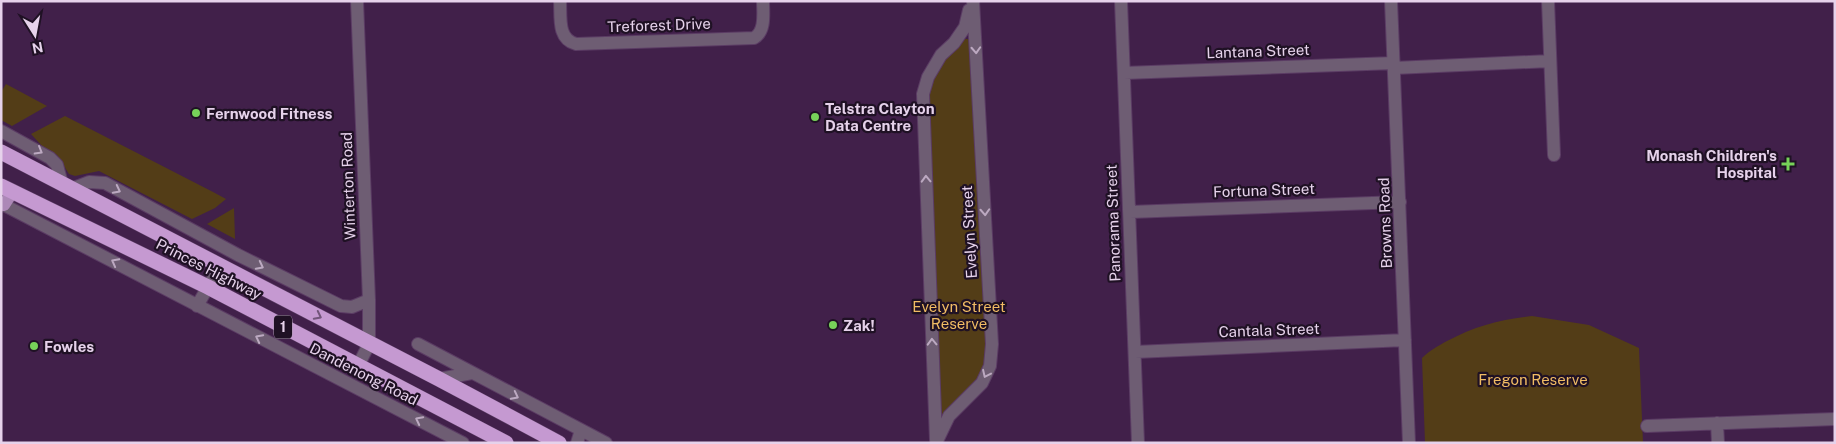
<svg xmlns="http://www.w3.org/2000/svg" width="1836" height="444" viewBox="0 0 1836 444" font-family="'Public Sans',sans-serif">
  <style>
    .green { fill: #533d17 }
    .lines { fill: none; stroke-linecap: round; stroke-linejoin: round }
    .minor-casing { stroke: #5b3c64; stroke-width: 14 }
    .major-casing { stroke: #5b3c64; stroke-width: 14 }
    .highway-casing { stroke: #5b3c64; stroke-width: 16 }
    .minor { stroke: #6e5d73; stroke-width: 12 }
    .major { stroke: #ac88b7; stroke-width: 12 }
    .highway { stroke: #c599d1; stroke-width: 15 }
    .oneway { stroke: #bca9c1 }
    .oneway2 { stroke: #72557a }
    .poi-dot { fill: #77d259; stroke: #1f1124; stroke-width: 2 }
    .labels { text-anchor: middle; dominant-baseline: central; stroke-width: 4.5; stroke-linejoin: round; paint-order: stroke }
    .shield { fill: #1f1124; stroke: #aa98af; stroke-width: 1 }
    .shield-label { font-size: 14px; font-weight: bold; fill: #e6d2eb }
    .street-label { font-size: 15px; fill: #e6d2eb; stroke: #1f1124 }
    .poi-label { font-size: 15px; font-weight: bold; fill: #e6d2eb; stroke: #1f1124; text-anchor: start }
    .park-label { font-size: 15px; fill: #f1bc64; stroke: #1f1124 }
  </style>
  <rect width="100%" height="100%" fill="#41204a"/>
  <!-- green -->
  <path class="green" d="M962 39H971L986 336V361L981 375 944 415 938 412 925 99 942 61Z
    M6 84 47 106 12 126 1 120V92Z
    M65 116 215 193 226 199 215 208 192 219 99 171 75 176 69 174 57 155 42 146 31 134Z
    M234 208 235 239 207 224Z
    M1532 316 1589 325 1639 348 1643 443H1425L1422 358C1430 350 1438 346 1447 341 1475 326 1501 319 1532 316Z"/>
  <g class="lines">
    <!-- minor casing -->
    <g class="minor-casing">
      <path id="minor" d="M357 1 369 300V344L358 366
        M560 1C561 17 557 39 576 44L754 38C766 31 763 13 763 1
        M1121 1 1138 443
        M1391 1 1409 443
        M1548 1 1554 155
        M1394 68 1550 61
        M1124 73 1394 63
        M1 131 50 158 57 165 62 184
        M71 189 89 182 105 183 238 255 341 306 352 307 369 300
        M4 205 463 443
        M1130 212 1400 202
        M197 306 220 266
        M418 344 606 443
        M1135 352 1405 340
        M439 379 472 373
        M1717 423 1718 443
        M1647 426 1835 419
        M936 440 923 94 928 77 941 55 954 43 965 27 969 10
        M577 443 581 430
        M936 443 949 416 982 383 990 366 992 344 973 1"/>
    </g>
    <!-- major casing -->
    <g class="major-casing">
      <path id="major" d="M1 204 4 205 13 191"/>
    </g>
    <!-- highway casing -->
    <g class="highway-casing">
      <path id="highway" d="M1 152 439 379 559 443
        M1 186 208 287 506 443"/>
    </g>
    <!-- minor -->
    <use href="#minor" class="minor"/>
    <!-- major -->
    <use href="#major" class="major"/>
    <!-- highway -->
    <use href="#highway" class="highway"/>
  </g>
  <!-- one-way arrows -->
  <defs><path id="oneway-chevron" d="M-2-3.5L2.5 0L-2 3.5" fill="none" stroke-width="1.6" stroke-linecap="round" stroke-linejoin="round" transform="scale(1.25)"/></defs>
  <g class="oneway">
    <use href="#oneway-chevron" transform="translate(976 50) rotate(87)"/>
    <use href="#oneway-chevron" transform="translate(39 151) rotate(30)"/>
    <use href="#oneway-chevron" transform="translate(926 179) rotate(-92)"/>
    <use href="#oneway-chevron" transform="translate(117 190) rotate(27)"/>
    <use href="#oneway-chevron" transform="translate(985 212) rotate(87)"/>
    <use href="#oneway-chevron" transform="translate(115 262) rotate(-152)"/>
    <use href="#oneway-chevron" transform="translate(260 266) rotate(27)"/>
    <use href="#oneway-chevron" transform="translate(259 338) rotate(-153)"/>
    <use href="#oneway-chevron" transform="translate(932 342) rotate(-92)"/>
    <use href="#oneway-chevron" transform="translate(986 374) rotate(115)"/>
    <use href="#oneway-chevron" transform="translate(515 396) rotate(27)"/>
    <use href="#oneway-chevron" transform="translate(419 420) rotate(-153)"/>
  </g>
  <use class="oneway2" href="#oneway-chevron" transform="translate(318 316) rotate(27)"/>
  <!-- markers -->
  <g class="poi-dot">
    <circle cx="196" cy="113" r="5"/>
    <circle cx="815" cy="117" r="5"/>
    <path d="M1785.5 156.5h5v5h5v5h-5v5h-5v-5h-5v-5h5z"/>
    <circle cx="833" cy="325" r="5"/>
    <circle cx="34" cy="346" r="5"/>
  </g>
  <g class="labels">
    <!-- shield labels -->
    <rect class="shield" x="274" y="315.5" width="18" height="23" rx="4"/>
    <g class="shield-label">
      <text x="283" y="327">1</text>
    </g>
    <!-- street labels -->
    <g class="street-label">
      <text transform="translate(659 25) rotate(-2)">Treforest Drive</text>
      <text transform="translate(1258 51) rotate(-2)">Lantana Street</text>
      <text transform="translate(348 186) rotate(-92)">Winterton Road</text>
      <text transform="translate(1264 190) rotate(-2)">Fortuna Street</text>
      <text transform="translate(1113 223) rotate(-92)">Panorama Street</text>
      <text transform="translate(1385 223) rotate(-92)">Browns Road</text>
      <text transform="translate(969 232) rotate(-93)">Evelyn Street</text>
      <text transform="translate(209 269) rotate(27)">Princes Highway</text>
      <text transform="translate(1269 330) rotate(-2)">Cantala Street</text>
      <text transform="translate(364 374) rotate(27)">Dandenong Road</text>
    </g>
    <!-- poi labels -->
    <g class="poi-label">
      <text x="825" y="108">Telstra Clayton<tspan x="825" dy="17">Data Centre</tspan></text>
      <text x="206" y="113">Fernwood Fitness</text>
      <text x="1777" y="155" text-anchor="end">Monash Children's<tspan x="1777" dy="17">Hospital</tspan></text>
      <text x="843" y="325">Zak!</text>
      <text x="44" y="346">Fowles</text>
    </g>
    <!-- park labels -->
    <g class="park-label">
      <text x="959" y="306">Evelyn Street<tspan x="959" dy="17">Reserve</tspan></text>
      <text x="1533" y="379">Fregon Reserve</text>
    </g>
  </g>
  <!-- border -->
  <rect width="1836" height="444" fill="none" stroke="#e6d2eb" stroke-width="5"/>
  <!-- north arrow -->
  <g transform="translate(35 35) rotate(169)" stroke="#1f1124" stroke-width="4" paint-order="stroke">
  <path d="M0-4L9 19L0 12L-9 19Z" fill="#e6d2eb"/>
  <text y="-8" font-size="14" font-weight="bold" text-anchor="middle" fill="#e6d2eb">N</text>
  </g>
</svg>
